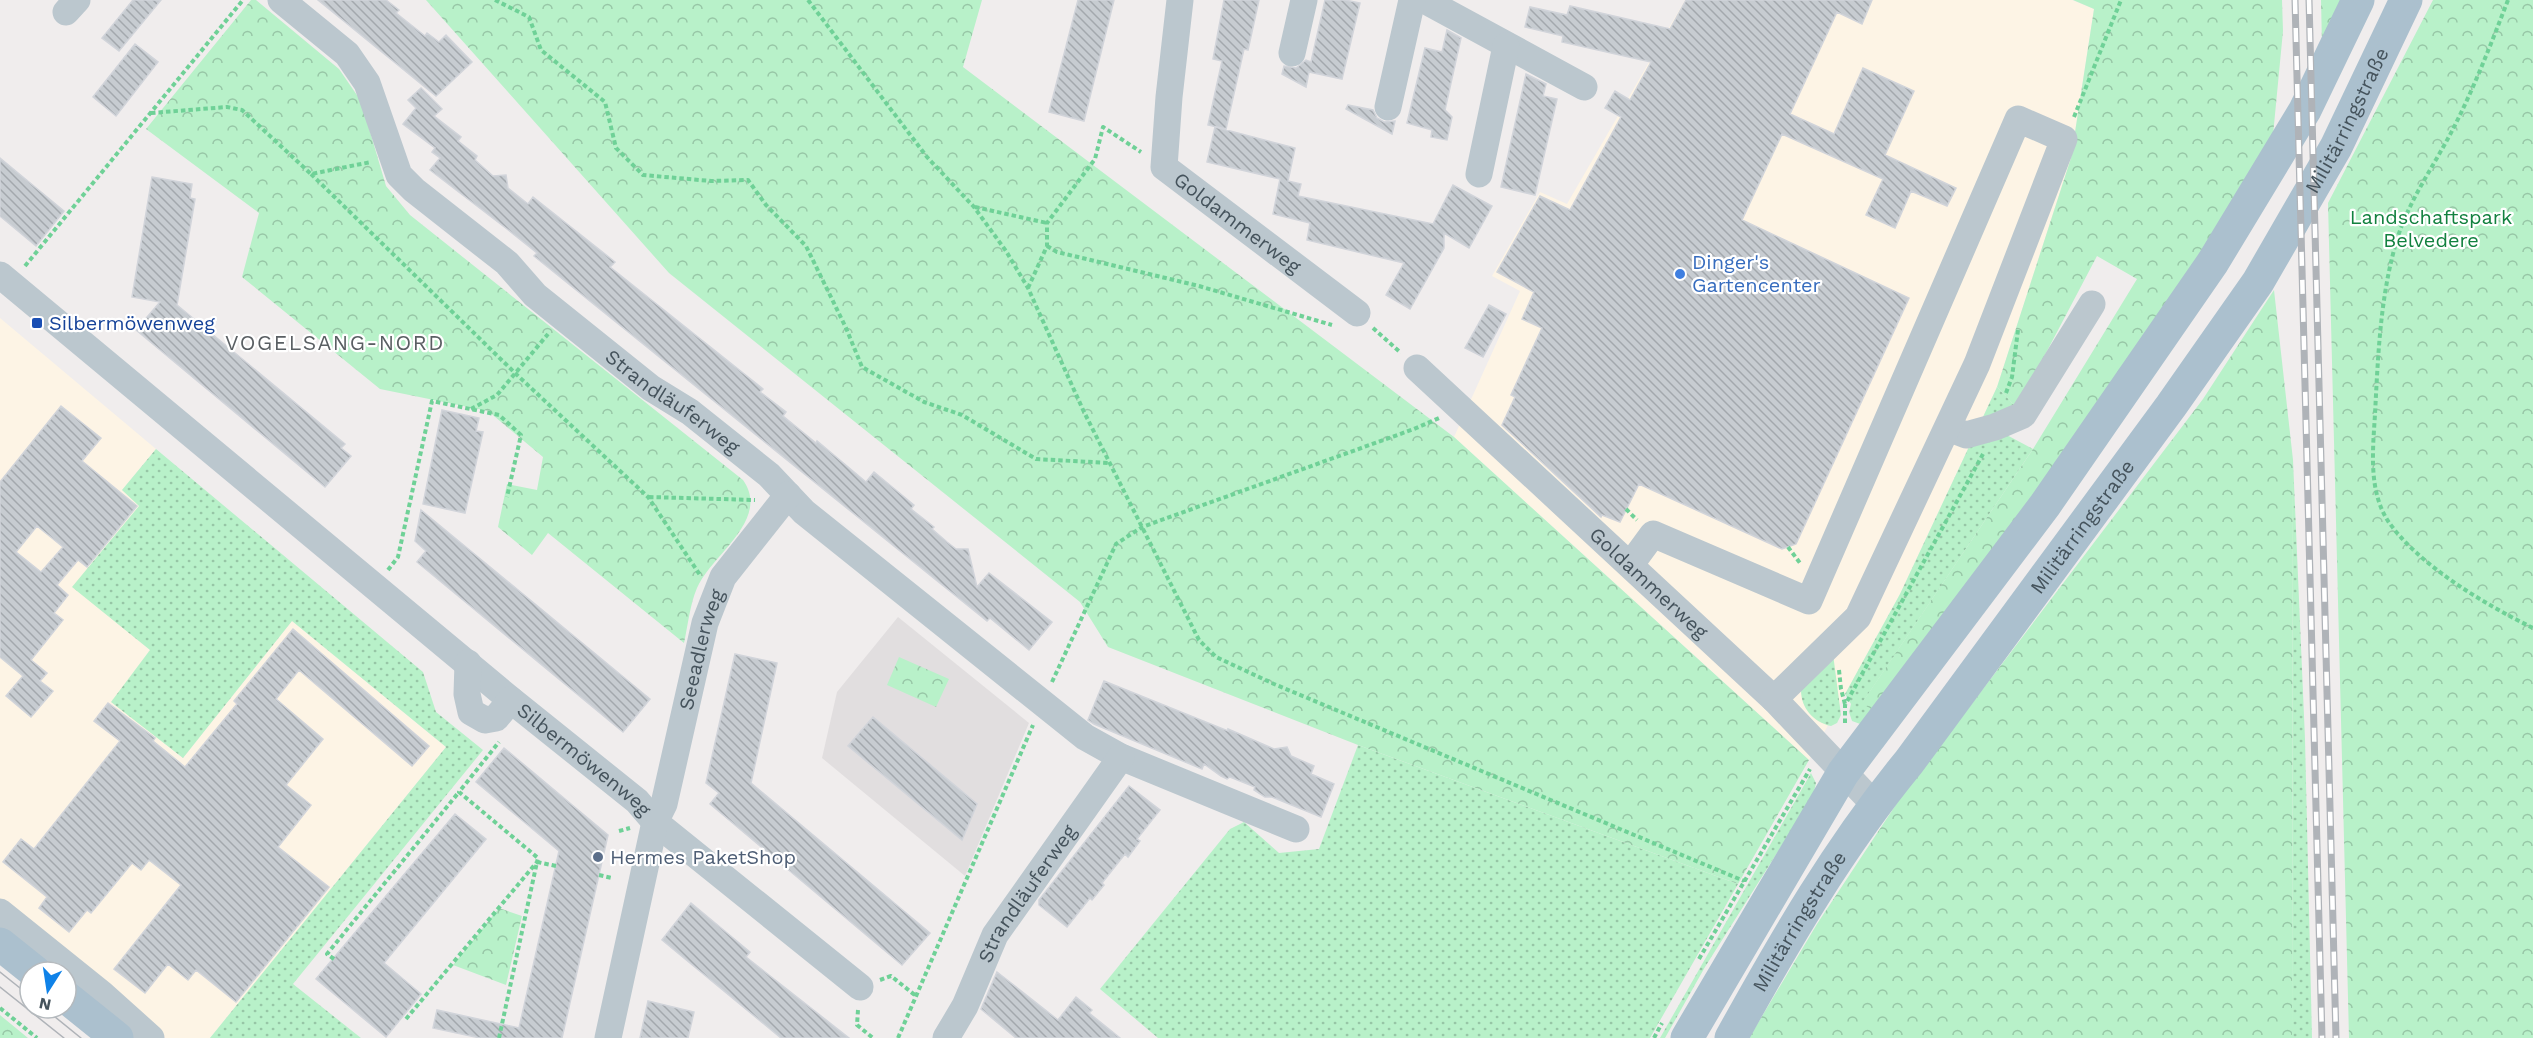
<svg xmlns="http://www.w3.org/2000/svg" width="2533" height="1038" viewBox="0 0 2533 1038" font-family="'Work Sans',sans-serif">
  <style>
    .commercial { fill: #fdf4e5 }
    .education { fill: #e1dedf }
    .grass { fill: url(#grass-dots) }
    .forest { fill: url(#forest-crowns) }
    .building { fill: url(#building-back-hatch); stroke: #d1d4da; stroke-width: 1.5; fill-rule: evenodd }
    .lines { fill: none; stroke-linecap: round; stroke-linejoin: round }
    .path { stroke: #6fd197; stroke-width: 4; stroke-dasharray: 4.5 3; stroke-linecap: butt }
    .minor { stroke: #bbc7ce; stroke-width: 27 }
    .major { stroke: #abc0ce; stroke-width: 33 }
    .tram { stroke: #afb3b8; stroke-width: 1.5 }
    .rail-casing { stroke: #afb3b8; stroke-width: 7 }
    .rail { stroke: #fff; stroke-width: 4.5; stroke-dasharray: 14; stroke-linecap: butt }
    .shop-dot { fill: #3f7fe0; stroke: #fff; stroke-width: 2 }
    .transit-dot { fill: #1a4fb4; stroke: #fff; stroke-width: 2 }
    .service-dot { fill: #5c6f8a; stroke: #fff; stroke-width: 2 }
    .labels { text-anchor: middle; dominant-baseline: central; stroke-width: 4.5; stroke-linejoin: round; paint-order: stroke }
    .street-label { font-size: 20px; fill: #45535c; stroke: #fff }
    .park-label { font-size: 20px; fill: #12813f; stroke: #fff }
    .shop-label { font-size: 20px; fill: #366cbe; stroke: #fff; text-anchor: start }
    .transit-label { font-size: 20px; fill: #164399; stroke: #fff; text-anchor: start }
    .service-label { font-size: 20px; fill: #4e5e75; stroke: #fff; text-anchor: start }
    .neighbourhood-label { font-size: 21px; letter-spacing: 1.5px; fill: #5a5f63; stroke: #fff }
  </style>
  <defs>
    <pattern id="grass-dots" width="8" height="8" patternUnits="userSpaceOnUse" patternTransform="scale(1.5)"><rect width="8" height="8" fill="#b8f1c9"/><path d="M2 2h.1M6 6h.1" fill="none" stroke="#97c6a6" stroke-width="1.8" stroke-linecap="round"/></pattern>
    <pattern id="forest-crowns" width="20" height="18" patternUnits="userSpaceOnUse" patternTransform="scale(1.5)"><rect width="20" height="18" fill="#b8f1c9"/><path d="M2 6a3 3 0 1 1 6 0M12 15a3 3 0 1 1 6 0" fill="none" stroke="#97c6a6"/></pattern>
    <pattern id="building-back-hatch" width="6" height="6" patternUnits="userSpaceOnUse" patternTransform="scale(1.5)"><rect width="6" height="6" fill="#c7ccd1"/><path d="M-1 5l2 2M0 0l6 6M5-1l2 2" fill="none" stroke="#a3a8ad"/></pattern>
  </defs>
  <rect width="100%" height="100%" fill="#f0eded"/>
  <!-- commercial -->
  <path class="commercial" d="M1685 0H2072L2094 9 2071 158 1997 387 1900 594 1809 760 1454 437 1520 291 1492 276 1540 192 1567 204Z
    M0 318 156 449 122 490 140 505 73 587 150 650 112 702 183 758 292 621 446 747 210 1038H164L0 905Z"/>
  <!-- education -->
  <path class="education" d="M898 617 1029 723 965 876 822 758 837 692Z"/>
  <!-- grass -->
  <path class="grass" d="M1997 387 2017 408 2003 433 2033 449 1863 702 1872 710 1863 725 1852 721 1849 712 1851 704 1845 694 1900 594Z
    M156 449 423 672 436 712 483 750 293 984 361 1038H210L446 747 292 621 183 758 111 702 150 650 72 587 139 506 122 490Z
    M2293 460 2305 739 2312 1038H2292Z
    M1833 654 1841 715 1837 723 1831 726C1813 722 1801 708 1801 690Z
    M1358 745 1738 884 1650 1038H1158L1100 989 1230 829 1244 822 1279 853 1319 849Z
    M1811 773 1816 783 1813 796 1705 967 1665 1038H1660Z"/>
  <!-- forest -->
  <path class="forest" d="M251 0H256L339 69 361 101 386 186 410 215 743 480C771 520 712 554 697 588 690 604 688 625 684 643L548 533 532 555 498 527 507 484 537 490 543 457 488 411 380 389 242 277 259 213 146 129Z
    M426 0H982L963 67 1454 437 1809 760 1738 884 1358 745 1108 647 1080 602 669 273Z
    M2073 0H2282L2283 31 2271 156 2041 487 1872 710 1862 703 2033 449 2137 279 2097 256 2017 408 1997 387 2071 158 2094 9Z
    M2321 0H2343L2322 46Z
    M2433 0H2533V1038H2349L2328 203Z
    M2274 290 2293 460 2292 1038H1749L1817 924 1901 797 2203 399Z
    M899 657 949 679 936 707 887 685Z
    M499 908 522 916 506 985 453 965Z
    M0 1015 28 1038H0Z"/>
  <!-- building -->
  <path class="building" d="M133 0H161L119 51 102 38Z
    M318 0H386L399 10 396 13 425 36 427 33 439 42 446 35 472 62 436 96Z
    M1078 0H1114L1084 121 1049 112Z
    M1224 0H1259L1248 50 1244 49 1226 129 1208 125 1222 61 1213 59Z
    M1325 0H1345L1360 3 1342 79 1309 72 1306 87 1282 74 1284 66 1296 68 1306 60 1311 62Z
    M1686 0H1872L1862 24 1837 12 1790 114 1834 134 1863 68 1914 91 1885 155 1956 188 1947 206 1911 191 1895 228 1866 215 1883 179 1782 134 1742 220 1909 298 1796 544 1782 549 1639 484 1620 522 1602 515 1601 517 1502 425 1515 397 1511 395 1542 328 1522 319 1534 292 1497 272 1540 196 1570 210 1621 117 1605 108 1615 91 1630 100 1651 62 1562 42 1563 36 1525 27 1530 7 1567 15 1570 6 1670 29Z
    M1447 30 1461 38 1445 110 1452 117 1447 140 1431 137 1432 130 1407 123 1425 48 1442 52Z
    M135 44 158 62 116 116 93 97Z
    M1526 74 1546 84 1543 96 1557 99 1535 195 1501 187Z
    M421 88 442 109 434 116 461 137 458 141 477 156 475 160 493 176 506 175 508 188 528 204 533 197 615 262 610 267 763 389 760 392 786 412 783 416 816 443 817 441 866 482 874 472 914 505 911 509 934 527 932 529 947 542 956 549H968L977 587 989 573 1052 622 1029 650 990 618 987 621 534 256 537 253 507 229 430 170 440 158 432 152 435 148 403 124 416 108 408 100Z
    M1348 105 1373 110 1377 118 1384 122 1395 121 1392 134 1346 109Z
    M1215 127 1295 148 1288 181 1301 184 1298 196 1433 224 1453 185 1492 206 1469 248 1444 233V248L1410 309 1386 295 1404 263 1307 240 1310 223 1273 214 1280 179 1207 162Z
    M0 158 64 211 36 246 0 216Z
    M152 177 192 184 190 198 195 199 177 305 345 444 341 448 351 456 325 487 136 330 160 302 132 297Z
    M1489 305 1506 314 1483 357 1465 348Z
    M61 406 101 438 82 461 137 506 87 567 78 560 57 585 68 595 54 613 63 620 31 660 47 673 40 681 53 691 31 717 6 696 23 676 0 657V482ZM37 526 63 547 41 572 16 552Z
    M442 410 479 418 476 431 483 432 465 513 423 504Z
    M421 510 650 699 623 732 417 562 426 551 415 541Z
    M293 629 429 746 412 766 299 670 276 699 323 739 286 785 311 805 278 847 329 887 236 1002 196 970 188 980 168 964 145 993 114 969 181 885 149 860 141 870 132 863 91 913 87 910 69 932 39 908 47 897 3 862 21 839 34 849 120 741 94 721 108 703 155 738 153 741 185 767 237 704 234 701Z
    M735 654 777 663 751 783 930 933 902 965 710 804 719 793 706 783Z
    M1104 681 1228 731V729L1274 749 1287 747 1291 756 1314 766 1311 774 1334 784 1321 817 1272 797H1265L1254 790 1255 787 1230 777 1227 779 1221 776 1204 764 1202 769 1094 724 1088 720Z
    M873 717 977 804 962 840 848 746Z
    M504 748 608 835 562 1038H480L433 1028 437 1010 519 1028 559 851 476 782Z
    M1129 786 1160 810 1137 839 1140 841 1128 857 1125 854 1102 883 1104 885 1092 900 1090 898 1067 927 1039 905V900Z
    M455 814 486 839 384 963 421 994 386 1037 316 979Z
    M691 903 750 952 746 957 849 1038H781L662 940Z
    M997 972 1058 1020 1076 997 1092 1010 1089 1013 1120 1038H1016L981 1009Z
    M648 1001 694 1012 688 1038H640Z"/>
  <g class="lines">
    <!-- path -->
    <path class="path" d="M495 0 529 17 541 50 605 102 616 148 643 175 711 181 748 180 766 205 806 246 846 328 862 367 924 402 962 415 1036 459 1109 463
      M808 0 927 157 974 207 1006 251 1028 288 1084 412 1199 640 1216 657 1274 684 1744 881
      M2508 0C2491 44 2474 88 2453 129 2434 166 2407 203 2396 243 2380 298 2378 357 2375 414 2373 449 2368 490 2388 521 2418 565 2486 605 2533 628
      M151 113 227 107 242 110 311 174 371 162
      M2074 117 2121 0
      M311 174 516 374 648 497 700 575
      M975 207 1047 223
      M1047 246 1057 252 1199 286 1332 325
      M25 266 243 0
      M1028 288 1047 246V223L1095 159 1103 127 1141 152
      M1373 328 1401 353
      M2006 393 2012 377 2018 330
      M471 409 497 395 548 334
      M649 497 755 500
      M1626 509 1637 520
      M1788 547 1800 563
      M388 570 398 557 432 401 499 415 521 435 507 497
      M1839 670 1841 689 1845 704
      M1052 682 1116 544 1142 527 1414 429 1439 418
      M1845 723V705L1983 454
      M619 831 630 828
      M599 875 612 878
      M334 959 327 954 459 792
      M1699 959 1810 769
      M880 980 891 976 916 996
      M0 1008 37 1038
      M858 1010 857 1025 873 1038
      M406 1019 537 862 538 858 459 792 499 742
      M499 1038 537 862 556 866
      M898 1038 1033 725
      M1654 1038 1662 1023"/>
    <!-- minor -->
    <g class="minor">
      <path id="s1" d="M281 0 347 54 367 83 399 175 414 190 507 263 535 295 651 388 690 412 769 475 804 512 1085 737 1121 757 1296 829"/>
      <path id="s2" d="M1180 0 1169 97 1164 167 1357 313"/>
      <path d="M1424 0 1584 87"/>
      <path d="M66 12 77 0"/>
      <path d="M1292 53 1304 0"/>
      <path d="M1388 107 1412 0"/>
      <path d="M1479 174 1506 46"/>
      <path id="s3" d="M0 275 511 700 637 801 655 822 860 987"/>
      <path id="s4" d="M1417 368 1774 699 1874 804"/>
      <path d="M1948 428 1966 435 1995 427 2023 415 2092 304"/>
      <path d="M1631 564 1653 534 1809 601 2018 119 2064 139 1977 364 1858 617 1774 699"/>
      <path d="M468 663 467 694 471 712 485 720 496 718 511 700"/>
      <path d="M0 912 102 994 151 1038"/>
      <path id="s5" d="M608 1038 655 822 664 804 705 623 723 577 788 495"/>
      <path id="s6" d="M946 1038 965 1006 995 935 1121 757"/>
    </g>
    <!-- major -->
    <g class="major">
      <path d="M0 944 35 972"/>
      <path d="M66 997 117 1038"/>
      <path d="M1687 1038 1843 773 2045 505 2213 262 2305 110 2358 0"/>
      <path id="s7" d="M1731 1038C1784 942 1839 847 1909 762L2171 406 2258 282 2336 147 2406 0"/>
    </g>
    <!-- tram -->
    <path class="tram" d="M0 972 30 996
      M0 987 64 1038
      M44 1008 81 1038"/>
    <!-- rail casing -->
    <g class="rail-casing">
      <path id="rail" d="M2295 0 2322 1038
        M2309 0 2336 1038"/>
    </g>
    <!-- rail -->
    <use href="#rail" class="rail"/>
  </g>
  <!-- markers -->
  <circle class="shop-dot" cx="1680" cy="274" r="6"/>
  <rect class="transit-dot" x="31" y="317" width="12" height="12" rx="3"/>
  <circle class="service-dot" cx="598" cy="857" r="6"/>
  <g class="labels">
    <!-- street labels -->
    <g class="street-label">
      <text stroke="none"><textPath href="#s7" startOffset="1107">Militärringstraße</textPath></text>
      <text stroke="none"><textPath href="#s2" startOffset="260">Goldammerweg</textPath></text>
      <text stroke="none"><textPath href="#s1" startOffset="574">Strandläuferweg</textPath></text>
      <text stroke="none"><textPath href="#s7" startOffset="621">Militärringstraße</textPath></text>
      <text stroke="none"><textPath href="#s4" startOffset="316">Goldammerweg</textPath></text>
      <text stroke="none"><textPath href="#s5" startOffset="400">Seeadlerweg</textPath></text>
      <text stroke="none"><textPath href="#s3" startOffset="759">Silbermöwenweg</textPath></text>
      <text stroke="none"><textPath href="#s6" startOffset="166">Strandläuferweg</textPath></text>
      <text stroke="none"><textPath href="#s7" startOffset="135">Militärringstraße</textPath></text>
    </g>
    <!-- park labels -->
    <g class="park-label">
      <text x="2431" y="217">Landschaftspark<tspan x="2431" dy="23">Belvedere</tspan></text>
    </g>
    <!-- shop labels -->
    <g class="shop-label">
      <text x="1692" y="262">Dinger's<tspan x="1692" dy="23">Gartencenter</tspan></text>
    </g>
    <!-- transit labels -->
    <g class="transit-label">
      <text x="49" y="323">Silbermöwenweg</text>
    </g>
    <!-- service labels -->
    <g class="service-label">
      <text x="610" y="857">Hermes PaketShop</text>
    </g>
    <!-- neighbourhood labels -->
    <g class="neighbourhood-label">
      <text x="335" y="342">VOGELSANG-NORD</text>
    </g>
  </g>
  <!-- north arrow -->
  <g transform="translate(48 990) rotate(192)"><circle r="28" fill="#ffffff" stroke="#b5babe" stroke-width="1.5"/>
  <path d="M0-4.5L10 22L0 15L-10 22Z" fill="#0f82e8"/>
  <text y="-9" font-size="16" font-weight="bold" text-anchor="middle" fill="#45535c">N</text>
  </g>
</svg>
